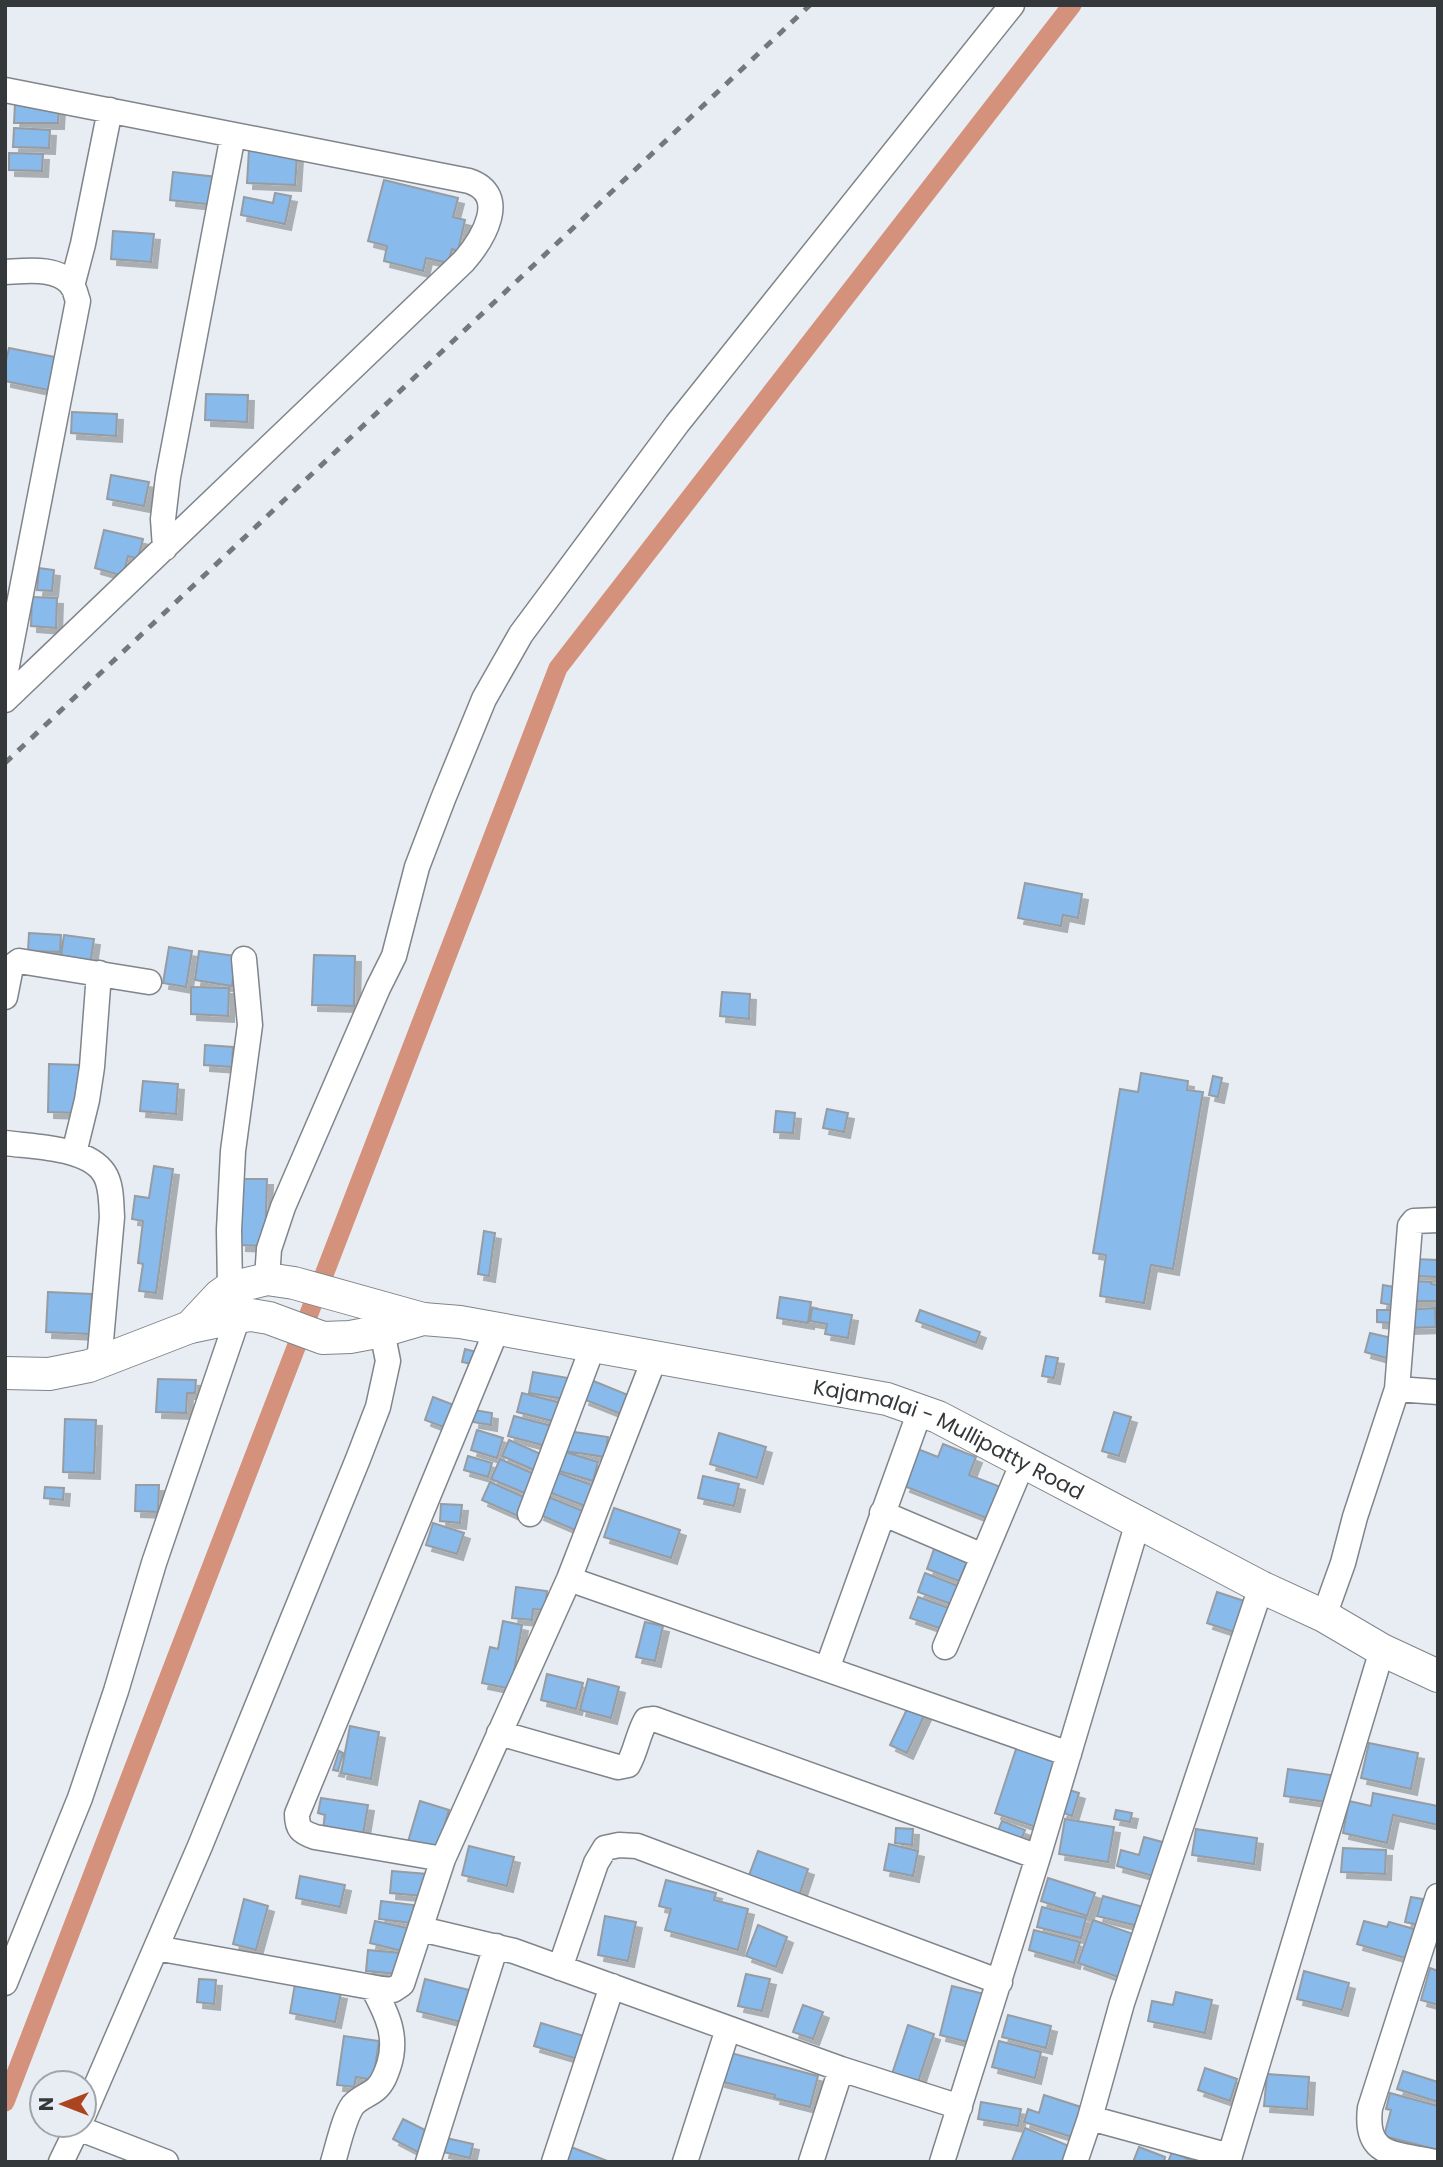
<svg xmlns="http://www.w3.org/2000/svg" width="1443" height="2167" viewBox="0 0 1443 2167" font-family="Poppins,sans-serif">
  <style>
    .lines { fill: none; stroke-linecap: round; stroke-linejoin: round }
    .canal { stroke: #d4917b; stroke-width: 19 }
    .building { fill: #88baeb; stroke: #979ca2; stroke-width: 2; filter: url(#shadow) }
    .minor-casing { stroke: #7f858a; stroke-width: 27 }
    .major-casing { stroke: #7f858a; stroke-width: 34 }
    .minor { stroke: #fff; stroke-width: 24 }
    .major { stroke: #fff; stroke-width: 32 }
    .rail { stroke: #74787c; stroke-width: 5; stroke-dasharray: 9 9; stroke-linecap: butt }
    .labels { text-anchor: middle; dominant-baseline: central; stroke-width: 5; stroke-linejoin: round; paint-order: stroke }
    .street-label { font-size: 21px; fill: #35383a; stroke: #e7edf3 }
  </style>
  <defs>
    <filter id="shadow"><feDropShadow dx="6" dy="6" stdDeviation="0" flood-color="#0004"/></filter>
  </defs>
  <rect width="100%" height="100%" fill="#e7edf3"/>
  <g class="lines">
    <!-- canal -->
    <path class="canal" d="M5 2102 558 668 1072 5"/>
  </g>
  <!-- building -->
  <path class="building" d="M15 104 59 105 58 123H14Z
    M14 128 50 130 49 148 13 147Z
    M249 149 297 155 295 185 247 183Z
    M9 153 43 154 42 171 9 170Z
    M173 172 217 177 215 205 170 200Z
    M384 180 458 198 453 217 465 220 458 251 452 249 448 263 426 258 423 271 384 261 387 246 368 241Z
    M275 193 291 196 285 224 241 215 244 197 273 203Z
    M113 231 154 234 151 262 111 259Z
    M9 348 55 357 48 390 5 381V365Z
    M206 394 248 395 247 422 205 420Z
    M72 412 117 414 116 436 71 433Z
    M111 475 149 482 144 506 107 499Z
    M104 530 143 539 138 559 128 556 123 576 95 568Z
    M39 568 54 570 52 591 37 590Z
    M32 597 57 598 56 628 31 626Z
    M1025 883 1082 894 1078 918 1063 915 1061 926 1018 918Z
    M29 933 61 935 60 952 28 951Z
    M64 935 94 939 90 966 60 962Z
    M169 947 192 951 186 987 163 983Z
    M199 951 236 956 232 986 195 980Z
    M314 955 355 956 354 1006 312 1005Z
    M191 987 229 988 228 1016 191 1014Z
    M722 992 750 994 749 1019 720 1016Z
    M205 1045 233 1047 232 1067 204 1065Z
    M49 1064 80 1065 79 1113 48 1112Z
    M1141 1073 1188 1081 1187 1090 1203 1092 1173 1269 1151 1265 1144 1303 1100 1296 1106 1255 1093 1253 1120 1089 1138 1092Z
    M1213 1076 1222 1078 1218 1097 1209 1095Z
    M143 1081 178 1084 176 1114 140 1111Z
    M827 1109 848 1113 844 1132 823 1128Z
    M776 1111 795 1113 793 1133 774 1132Z
    M154 1166 173 1169 156 1293 139 1291 143 1264 138 1263 143 1221 132 1219 135 1196 149 1198Z
    M242 1179H267L265 1246 240 1245Z
    M484 1231 495 1233 489 1276 478 1274Z
    M1414 1259 1438 1260V1277L1413 1276Z
    M1411 1281 1431 1282V1284L1438 1285 1437 1301H1411Z
    M1383 1285 1400 1288 1397 1306 1381 1303Z
    M48 1292 92 1294 90 1334 46 1332Z
    M780 1297 811 1302 808 1323 777 1318Z
    M812 1308 852 1315 848 1338 825 1334 827 1324 810 1321Z
    M1435 1308 1436 1327 1406 1328V1310Z
    M920 1310 980 1332 976 1343 916 1321Z
    M1377 1310H1391L1390 1323 1377 1322Z
    M1370 1333 1392 1338 1386 1358 1365 1352Z
    M465 1349 476 1352 472 1364 462 1362Z
    M1046 1356 1058 1358 1054 1378 1042 1376Z
    M533 1372 568 1378 564 1399 529 1393Z
    M158 1379 196 1380 195 1393H187L186 1413 156 1412Z
    M591 1380 628 1395 621 1414 583 1399Z
    M522 1393 561 1403 556 1422 517 1412Z
    M433 1397 454 1405 446 1428 425 1420Z
    M474 1410 492 1413 491 1425 473 1422Z
    M1114 1412 1131 1417 1119 1456 1102 1451Z
    M514 1416 552 1426 546 1446 508 1436Z
    M65 1419 96 1420 94 1473 63 1472Z
    M477 1430 503 1438 497 1458 471 1450Z
    M568 1431 608 1437 605 1457 565 1451Z
    M719 1433 766 1447 757 1478 710 1464Z
    M509 1440 543 1455 536 1471 502 1456Z
    M943 1444 976 1457 969 1475 1006 1489 994 1521 904 1486 918 1449 938 1457Z
    M562 1451 598 1462 593 1481 556 1470Z
    M468 1456 492 1463 488 1477 464 1470Z
    M500 1459 536 1475 527 1494 491 1479Z
    M553 1471 592 1485 585 1506 546 1491Z
    M703 1476 739 1484 734 1506 698 1498Z
    M490 1482 526 1498 518 1516 482 1500Z
    M136 1485H159L158 1512 135 1511Z
    M45 1487 64 1488 63 1500 44 1498Z
    M546 1496 583 1511 575 1530 538 1514Z
    M441 1504 462 1505 460 1523 440 1521Z
    M614 1508 680 1530 671 1558 604 1537Z
    M433 1523 464 1533 457 1554 426 1545Z
    M934 1549 967 1561 959 1581 927 1569Z
    M925 1573 958 1586 951 1604 918 1592Z
    M516 1587 547 1591 545 1610 533 1609 532 1620 512 1618Z
    M1217 1592 1244 1601 1234 1632 1207 1623Z
    M918 1597 949 1608 942 1629 910 1618Z
    M503 1621 522 1625 511 1689 482 1683 490 1647 498 1649Z
    M645 1622 663 1626 655 1661 636 1657Z
    M547 1674 583 1683 576 1709 541 1700Z
    M588 1679 619 1687 611 1718 580 1710Z
    M908 1707 925 1714 907 1753 890 1745Z
    M350 1726 379 1732 371 1779 341 1773Z
    M1018 1743 1059 1757 1036 1827 995 1813Z
    M1369 1743 1418 1753 1411 1789 1361 1778Z
    M339 1751 343 1753 338 1771 333 1770Z
    M1288 1769 1331 1775 1327 1802 1284 1796Z
    M1069 1790 1079 1793 1072 1816 1061 1812Z
    M1373 1793 1438 1806V1825L1393 1815 1387 1843 1343 1833 1349 1801 1371 1806Z
    M321 1798 368 1805 363 1835 323 1829 325 1815 318 1813Z
    M420 1801 449 1810 436 1854 407 1845Z
    M1116 1810 1132 1813 1130 1822 1114 1819Z
    M1065 1819 1114 1827 1108 1862 1059 1854Z
    M1002 1821 1025 1830 1021 1840 998 1831Z
    M896 1828 913 1829 912 1845 895 1843Z
    M1196 1829 1257 1838 1254 1864 1192 1855Z
    M1144 1837 1166 1843 1157 1877 1117 1866 1121 1850 1139 1855Z
    M889 1844 918 1851 913 1876 884 1870Z
    M469 1846 514 1857 507 1886 462 1875Z
    M1343 1848 1386 1850 1385 1874 1341 1872Z
    M758 1851 808 1869 799 1896 748 1878Z
    M392 1871 427 1874 424 1896 390 1893Z
    M300 1876 345 1885 340 1907 296 1898Z
    M1048 1878 1095 1893 1087 1916 1041 1901Z
    M666 1880 716 1893 714 1900 748 1909 738 1950 665 1930 671 1909 659 1906Z
    M1103 1896 1147 1908 1142 1927 1097 1916Z
    M1411 1897 1423 1899 1418 1925 1405 1922Z
    M244 1899 268 1906 256 1950 233 1944Z
    M381 1901 414 1905 411 1923 379 1919Z
    M1042 1907 1086 1918 1081 1938 1037 1927Z
    M605 1916 636 1922 628 1961 598 1955Z
    M1093 1920 1136 1935 1121 1978 1078 1963Z
    M375 1921 407 1928 402 1951 370 1943Z
    M1364 1921 1387 1927 1389 1922 1414 1929 1405 1958 1357 1944Z
    M758 1925 787 1937 776 1967 746 1956Z
    M1034 1930 1080 1942 1074 1963 1029 1950Z
    M368 1950 401 1953 399 1974 366 1971Z
    M1430 1968 1438 1971V2005L1421 2000Z
    M1304 1971 1349 1983 1342 2010 1297 1999Z
    M746 1974 770 1979 762 2011 738 2006Z
    M199 1979 216 1980 214 2004 197 2002Z
    M425 1979 477 1992 469 2024 417 2011Z
    M295 1984 341 1993 335 2022 290 2013Z
    M952 1986 984 1994 971 2043 940 2035Z
    M1176 1992 1212 2000 1205 2033 1148 2021 1152 2001 1173 2005Z
    M803 2005 823 2012 813 2039 793 2032Z
    M1008 2015 1051 2026 1046 2048 1002 2037Z
    M541 2023 587 2037 581 2060 534 2046Z
    M908 2025 934 2034 918 2082 892 2074Z
    M344 2036 379 2041 373 2080 356 2077 354 2087 337 2085Z
    M999 2041 1041 2052 1035 2078 992 2067Z
    M727 2052 818 2076 810 2107 774 2098 775 2095 719 2081Z
    M1205 2068 1237 2079 1230 2101 1198 2090Z
    M1403 2071 1438 2082V2102L1397 2089Z
    M1267 2074 1309 2077 1307 2109 1264 2106Z
    M1390 2093 1438 2106V2150L1384 2136 1391 2110 1386 2109Z
    M1044 2095 1081 2107 1072 2137 1024 2122 1028 2109 1039 2113Z
    M981 2102 1021 2109 1018 2126 978 2119Z
    M403 2119 433 2134 423 2155 393 2139Z
    M1025 2128 1069 2146 1062 2162 1012 2161Z
    M446 2138 473 2144 470 2158 443 2152Z
    M571 2147 610 2162H566Z
    M1139 2147 1165 2157 1164 2162H1133Z
    M1172 2152 1195 2162H1168Z"/>
  <g class="lines">
    <!-- minor casing -->
    <g class="minor-casing">
      <path id="minor" d="M5 90 469 181C510 195 483 239 464 261L5 700
        M5 272C26 271 57 266 72 285 75 289 76 296 78 301L5 676
        M72 286 83 244 110 110
        M165 548 163 519 168 477 233 135
        M5 997 11 967 19 961 149 982
        M5 1143C34 1147 87 1147 104 1173 112 1185 111 1203 112 1217L99 1363
        M74 1153 87 1100 92 1067 99 973
        M267 1279 269 1249 283 1207 378 988 394 956 417 867 443 799 484 699 521 634 677 424 1012 5
        M230 1288 229 1230 233 1151 250 1025 244 959
        M1397 1389 1438 1392
        M882 1513 983 1556
        M530 1514 593 1346
        M569 1579 1069 1754
        M1324 1616 1343 1563 1355 1517 1397 1389 1410 1226 1414 1221 1438 1220
        M945 1647 1023 1462
        M827 1669 920 1411
        M499 1733 618 1767 628 1765C636 1751 638 1734 646 1720L654 1719 1038 1857
        M443 1859 315 1837C301 1832 297 1829 297 1814L497 1329
        M421 1929 514 1951 841 2069 960 2107
        M156 1948 382 1989 393 1990 402 1984 443 1859 569 1579 655 1357
        M560 1968 596 1863 605 1848 619 1845 637 1846 1000 1982
        M5 1983 80 1798 116 1691 154 1563 238 1317
        M84 2114 200 1846 358 1459 378 1407 388 1361 382 1331
        M1090 2118 1230 2156
        M78 2128 166 2162
        M61 2162 79 2125
        M333 2162C338 2146 344 2117 353 2105 359 2098 369 2095 376 2089 383 2083 386 2074 389 2065 398 2036 387 2014 373 1988
        M428 2162 496 1946
        M554 2162 612 1986
        M685 2162 728 2029
        M811 2162 841 2069
        M942 2162 1038 1857 1138 1522
        M1075 2162 1090 2118 1122 2003 1261 1587
        M1228 2162 1382 1650
        M1435 2162C1396 2153 1364 2158 1370 2108L1438 1896"/>
    </g>
    <!-- major casing -->
    <g class="major-casing">
      <g id="major">
        <path d="M190 1327 219 1296 230 1288 267 1279 294 1283 423 1319"/>
        <path id="s1" d="M5 1373 49 1374 89 1366 190 1327 238 1317 251 1315 269 1318 323 1338 350 1337 382 1331 423 1319 460 1322 887 1399 938 1417 1261 1587 1324 1616 1382 1650 1438 1676"/>
      </g>
    </g>
    <!-- minor -->
    <use href="#minor" class="minor"/>
    <!-- major -->
    <use href="#major" class="major"/>
    <!-- rail -->
    <path class="rail" d="M5 763 810 5"/>
  </g>
  <g class="labels">
    <!-- street labels -->
    <g class="street-label">
      <text stroke="none"><textPath href="#s1" startOffset="976">Kajamalai - Mullipatty Road</textPath></text>
    </g>
  </g>
  <!-- border -->
  <rect width="1443" height="2167" fill="none" stroke="#35383a" stroke-width="14"/>
  <!-- north arrow -->
  <g transform="translate(63 2104) rotate(270)"><circle r="33" fill="#e7edf3" stroke="#a0a5a9" stroke-width="2"/>
  <path d="M0-5L12 26L0 18L-12 26Z" fill="#ab441f"/>
  <text y="-10" font-size="19" font-weight="bold" text-anchor="middle" fill="#35383a">N</text>
  </g>
</svg>
